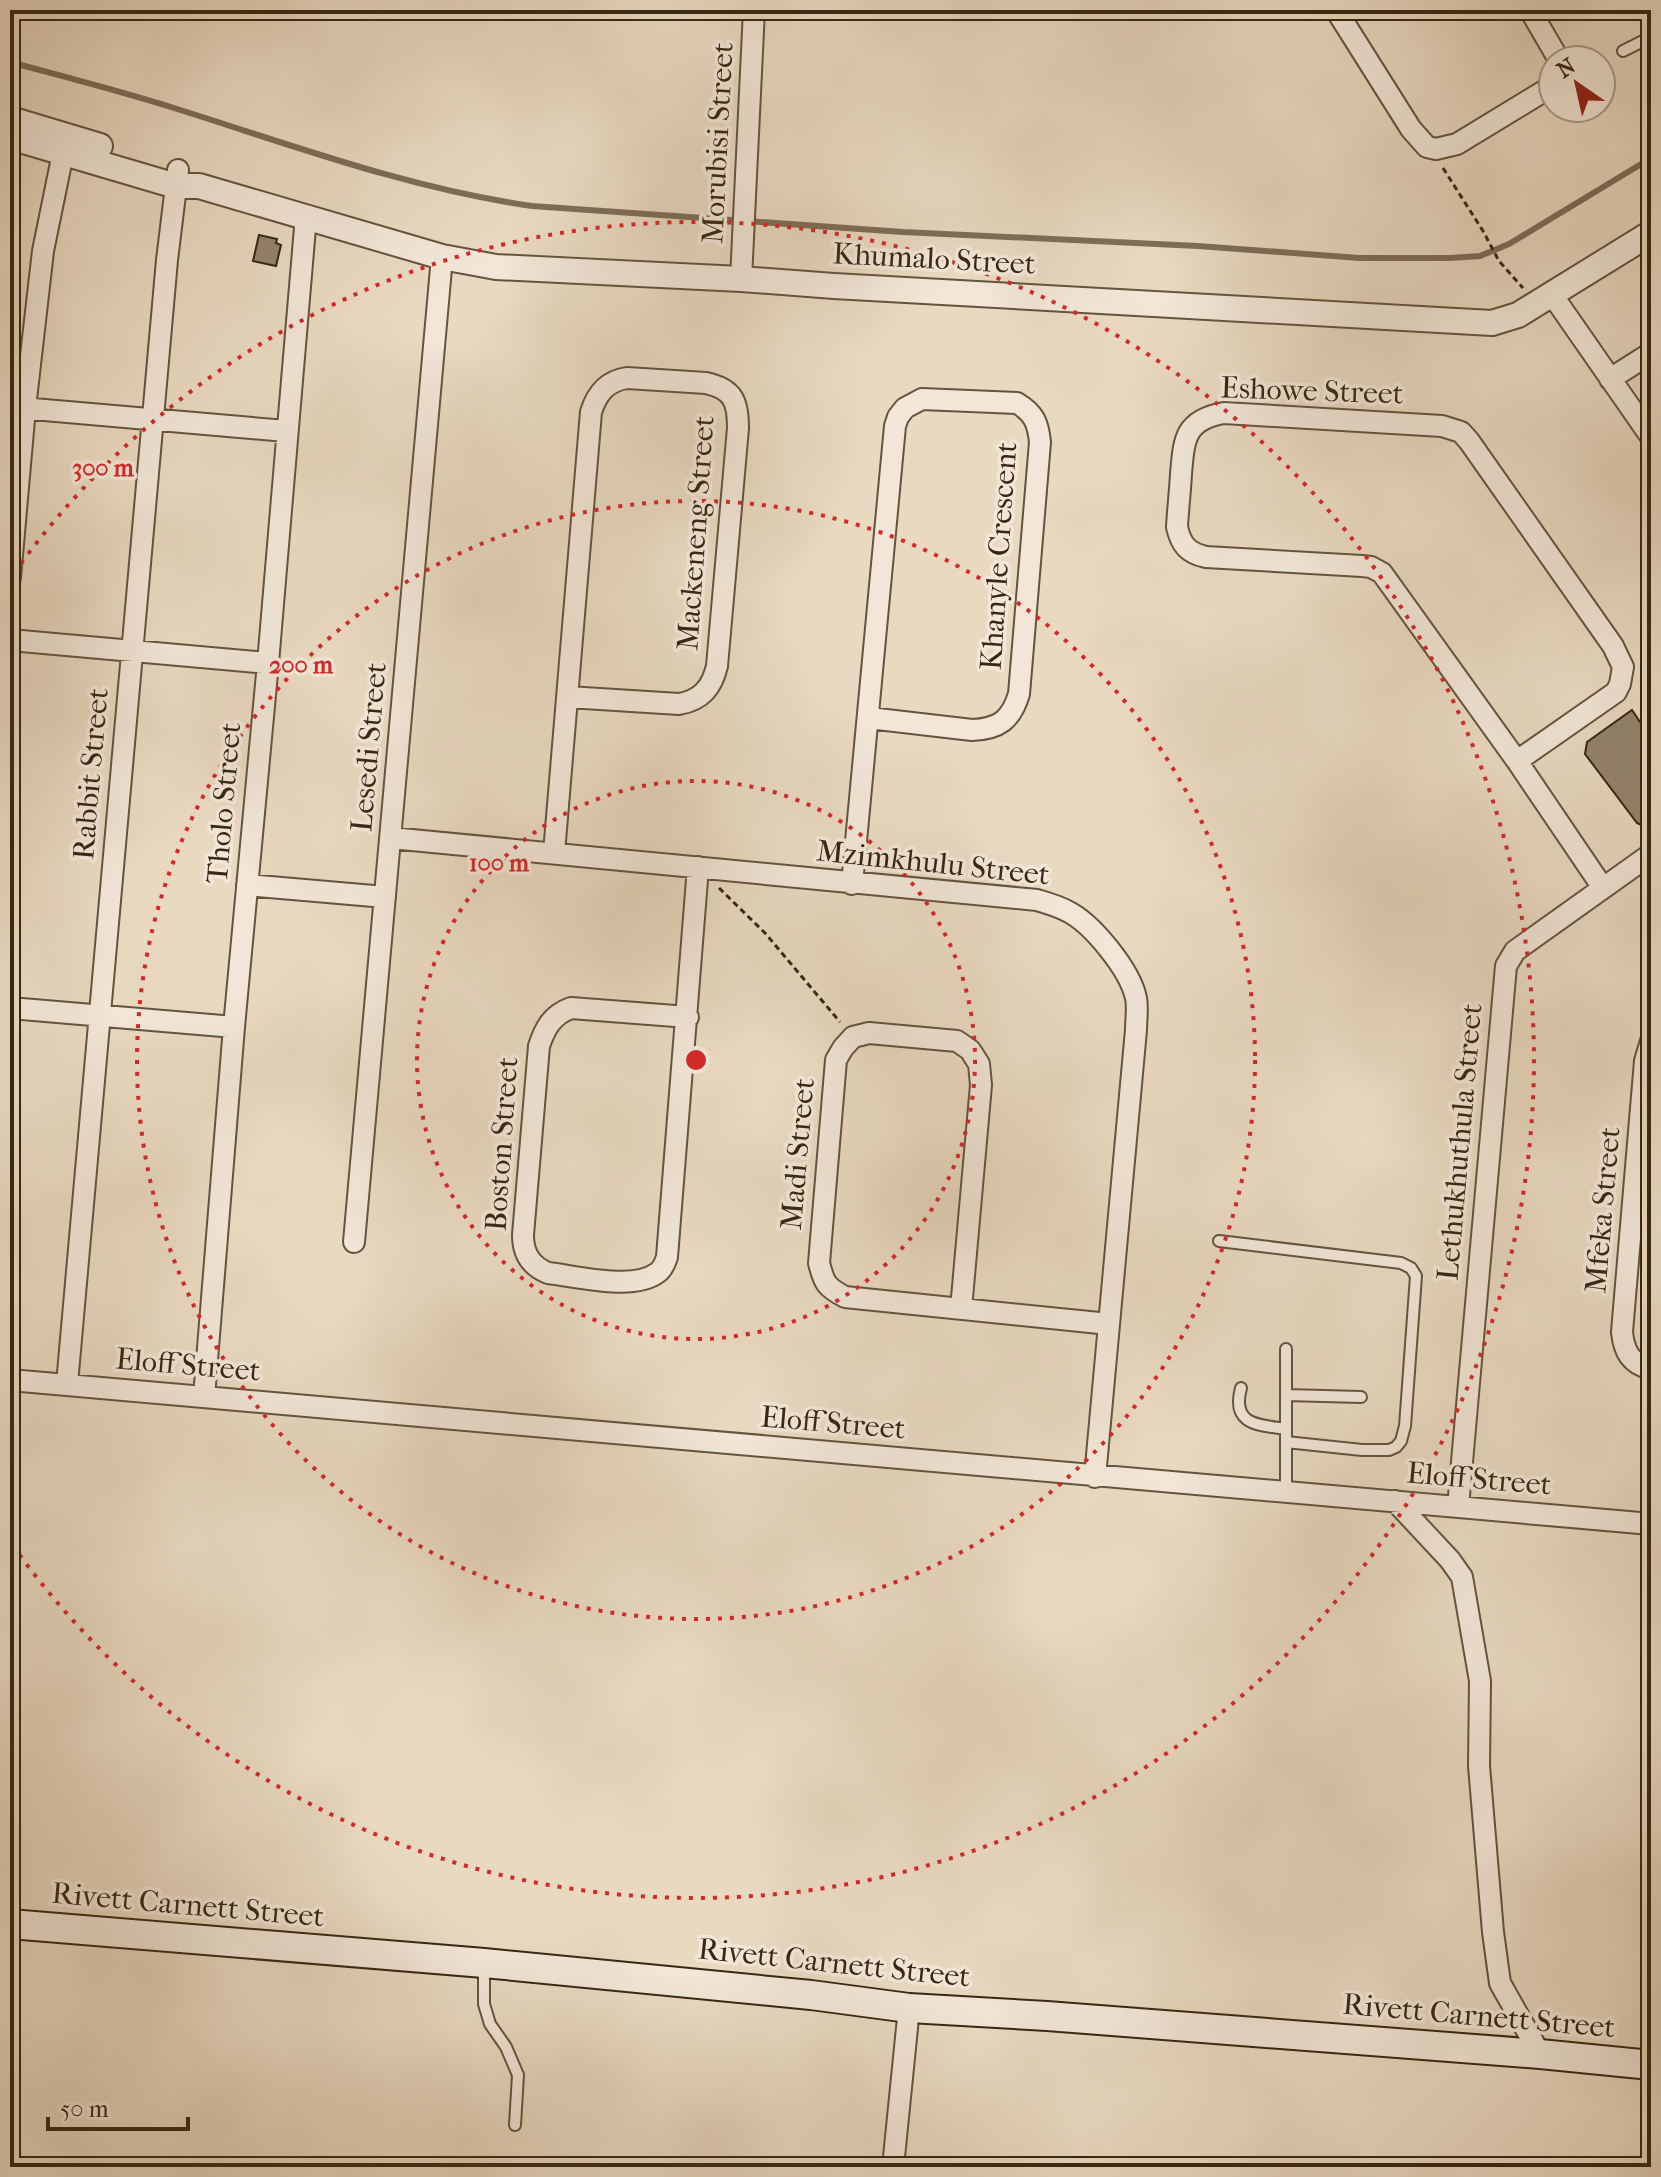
<svg xmlns="http://www.w3.org/2000/svg" width="1661" height="2177" viewBox="0 0 1661 2177" font-family="'IM FELL French Canon',serif">
  <style>
    .lines { fill: none; stroke-linecap: round; stroke-linejoin: round }
    .stream { stroke: #7d6d58; stroke-width: 6 }
    .building { fill: #94846d; stroke: #372712; stroke-width: 2 }
    .service-casing { stroke: #64543e; stroke-width: 14 }
    .minor-casing { stroke: #64543e; stroke-width: 24 }
    .tertiary-casing { stroke: #64543e; stroke-width: 28 }
    .secondary-casing { stroke: #372712; stroke-width: 32 }
    .path { stroke: #372712; stroke-width: 3; stroke-dasharray: 6 4; stroke-linecap: butt }
    .service { stroke: #f1e6d7; stroke-width: 10 }
    .minor { stroke: #f1e6d7; stroke-width: 20 }
    .tertiary { stroke: #f1e6d7; stroke-width: 24 }
    .secondary { stroke: #f1e6d7; stroke-width: 28 }
    .ring { fill: none; stroke: #d62828; stroke-width: 4; stroke-dasharray: 4 8 }
    .labels { text-anchor: middle; dominant-baseline: central; stroke-width: 7; stroke-linejoin: round; paint-order: stroke }
    .street-label { font-size: 30px; fill: #372712; stroke: #f1e6d7 }
    .centre { fill: #d62828; stroke: #f1e6d7; stroke-width: 4 }
    .ring-label { font-size: 24px; text-anchor: middle; font-weight: bold; fill: #d62828; stroke: #f1e6d7; stroke-width: 7; stroke-linejoin: round; paint-order: stroke }
  </style>
  <rect width="100%" height="100%" fill="#e9d9c1"/>
  <filter id="stains"><feTurbulence type="fractalNoise" baseFrequency=".0025" numOctaves="4"/><feColorMatrix values="0 0 0 0 .2 0 0 0 0 .09 0 0 0 0 .02 0 0 0 .5 -.17"/></filter>
  <radialGradient id="worn" r=".72"><stop offset=".6" stop-color="#630" stop-opacity="0"/><stop offset="1" stop-color="#630" stop-opacity=".3"/></radialGradient>
  <g class="lines">
    <!-- stream -->
    <path class="stream" d="M10 62C65 77 120 91 174 108 292 145 410 189 532 206L903 232 1198 246 1359 258H1450L1480 256 1509 244 1651 158"/>
  </g>
  <!-- building -->
  <path class="building" d="M259 235 277 239 276 243 281 245 276 266 253 261Z
    M1632 710 1651 738V830L1637 823 1585 754 1587 742Z"/>
  <g class="lines">
    <!-- service casing -->
    <g class="service-casing">
      <path id="service" d="M1623 51 1651 37
        M1219 1241 1401 1263 1411 1268 1416 1276 1405 1426 1401 1441 1396 1447 1389 1450H1362L1286 1442
        M1241 1388C1231 1425 1258 1425 1286 1429
        M1286 1395 1361 1397
        M1286 1492V1349
        M484 1964V2004L490 2024 506 2047 518 2075 515 2125"/>
    </g>
    <!-- minor casing -->
    <g class="minor-casing">
      <path id="minor" d="M1336 10 1411 129 1427 147 1436 149 1457 144 1544 91 1553 84
        M1530 10 1559 60
        M741 279 754 10
        M1553 296 1651 437
        M1610 379 1651 353
        M10 407 286 431
        M10 578 25 408 43 251 63 153
        M10 640 268 663
        M1517 761 1616 692 1620 684 1623 667 1613 646 1469 441 1461 432 1442 426 1224 413C1184 420 1184 440 1181 474 1180 492 1178 509 1177 527 1181 545 1188 553 1206 557L1362 566 1371 567 1382 573 1517 761 1603 888
        M391 838 1037 900C1047 903 1058 906 1067 911 1092 923 1130 970 1136 998 1138 1008 1136 1019 1136 1030L1095 1477
        M554 853 591 412C597 393 607 381 627 378L706 383C733 389 738 401 738 428L717 666C712 687 702 700 679 704L568 697
        M852 884 895 426 898 417 905 408 922 399 1017 403C1034 413 1038 423 1040 442L1019 694C1011 720 999 729 972 730L869 718
        M247 885 385 897
        M10 1008 234 1027
        M688 1017 571 1008C552 1015 545 1028 539 1046L523 1235C523 1254 531 1266 548 1273 576 1276 633 1291 657 1273 662 1270 665 1263 667 1257L698 867
        M1651 1041 1645 1061 1622 1332C1624 1352 1631 1364 1651 1369
        M354 1242 442 257
        M961 1309 981 1085 979 1064 970 1050 957 1041 869 1033 853 1037 843 1048 836 1060 819 1263C824 1283 826 1287 845 1297L1109 1324
        M10 1380 1651 1524
        M67 1384 167 260 178 170
        M204 1397 234 1027 268 663 306 216
        M1395 1501 1450 1560 1462 1577 1480 1681 1479 1766 1493 1932 1500 1983 1540 2054
        M1458 1507 1506 966 1515 951 1651 854
        M893 2167 909 2008"/>
    </g>
    <!-- tertiary casing -->
    <g class="tertiary-casing">
      <path id="tertiary" d="M10 119 100 146
        M10 137 176 186H199L442 257 496 267 741 279 834 286 1492 323 1518 315 1651 233"/>
    </g>
    <!-- secondary casing -->
    <g class="secondary-casing">
      <path id="secondary" d="M10 1924 484 1963 811 1995 909 2008 1047 2016 1540 2054 1651 2065"/>
    </g>
    <!-- path -->
    <path class="path" d="M1443 168 1483 231 1499 261 1523 288
      M719 888 765 933 840 1022"/>
    <!-- service -->
    <use href="#service" class="service"/>
    <!-- minor -->
    <use href="#minor" class="minor"/>
    <!-- tertiary -->
    <use href="#tertiary" class="tertiary"/>
    <!-- secondary -->
    <use href="#secondary" class="secondary"/>
  </g>
  <!-- distance rings -->
  <g class="ring">
    <circle cx="696" cy="1060" r="279"/>
    <circle cx="696" cy="1060" r="559"/>
    <path d="M14 573A838 838 0 1 1 14 1547"/>
  </g>
  <g class="labels">
    <!-- street labels -->
    <g class="street-label">
      <text transform="translate(718 143) rotate(-87)">Morubisi Street</text>
      <text transform="translate(934 259) rotate(3)">Khumalo Street</text>
      <text transform="translate(1312 391) rotate(2)">Eshowe Street</text>
      <text transform="translate(696 533) rotate(-86)">Mackeneng Street</text>
      <text transform="translate(999 556) rotate(-86)">Khanyle Crescent</text>
      <text transform="translate(369 747) rotate(-85)">Lesedi Street</text>
      <text transform="translate(91 774) rotate(-85)">Rabbit Street</text>
      <text transform="translate(224 803) rotate(-85)">Tholo Street</text>
      <text transform="translate(933 863) rotate(6)">Mzimkhulu Street</text>
      <text transform="translate(1460 1142) rotate(-85)">Lethukhuthula Street</text>
      <text transform="translate(502 1144) rotate(-86)">Boston Street</text>
      <text transform="translate(798 1154) rotate(-85)">Madi Street</text>
      <text transform="translate(1603 1210) rotate(-85)">Mfeka Street</text>
      <text transform="translate(188 1365) rotate(5)">Eloff Street</text>
      <text transform="translate(833 1423) rotate(5)">Eloff Street</text>
      <text transform="translate(1479 1479) rotate(5)">Eloff Street</text>
      <text transform="translate(188 1905) rotate(5)">Rivett Carnett Street</text>
      <text transform="translate(834 1963) rotate(6)">Rivett Carnett Street</text>
      <text transform="translate(1479 2016) rotate(5)">Rivett Carnett Street</text>
    </g>
  </g>
  <circle cx="696" cy="1060" r="12" class="centre"/>
  <g class="ring-label">
    <text x="103" y="476">300 m</text>
    <text x="301" y="673">200 m</text>
    <text x="499" y="871">100 m</text>
  </g>
  <!-- margin -->
  <rect width="1661" height="2177" fill="none" stroke="#e9d9c1" stroke-width="40"/>
  <rect x="12" y="12" width="1637" height="2153" fill="none" stroke="#372712" stroke-width="4"/>
  <rect x="20" y="20" width="1621" height="2137" fill="none" stroke="#372712" stroke-width="2"/>
  <!-- north arrow -->
  <g transform="translate(1577 84) rotate(326)"><circle r="38" fill="#f1e6d7" stroke="#a79a88" stroke-width="2"/>
  <path d="M0-6L14 30L0 20L-14 30Z" fill="#8f2418"/>
  <text y="-12" font-size="22" font-weight="bold" text-anchor="middle" fill="#372712">N</text>
  </g>
  <!-- scale -->
  <path d="M48 2117v12h140v-12" fill="none" stroke="#372712" stroke-width="4"/>
  <text x="60" y="2117" font-size="24" fill="#372712" stroke="#f1e6d7" stroke-width="6" paint-order="stroke">50 m</text>
  <rect width="100%" height="100%" filter="url(#stains)"/>
  <rect width="100%" height="100%" fill="url(#worn)"/>
</svg>
